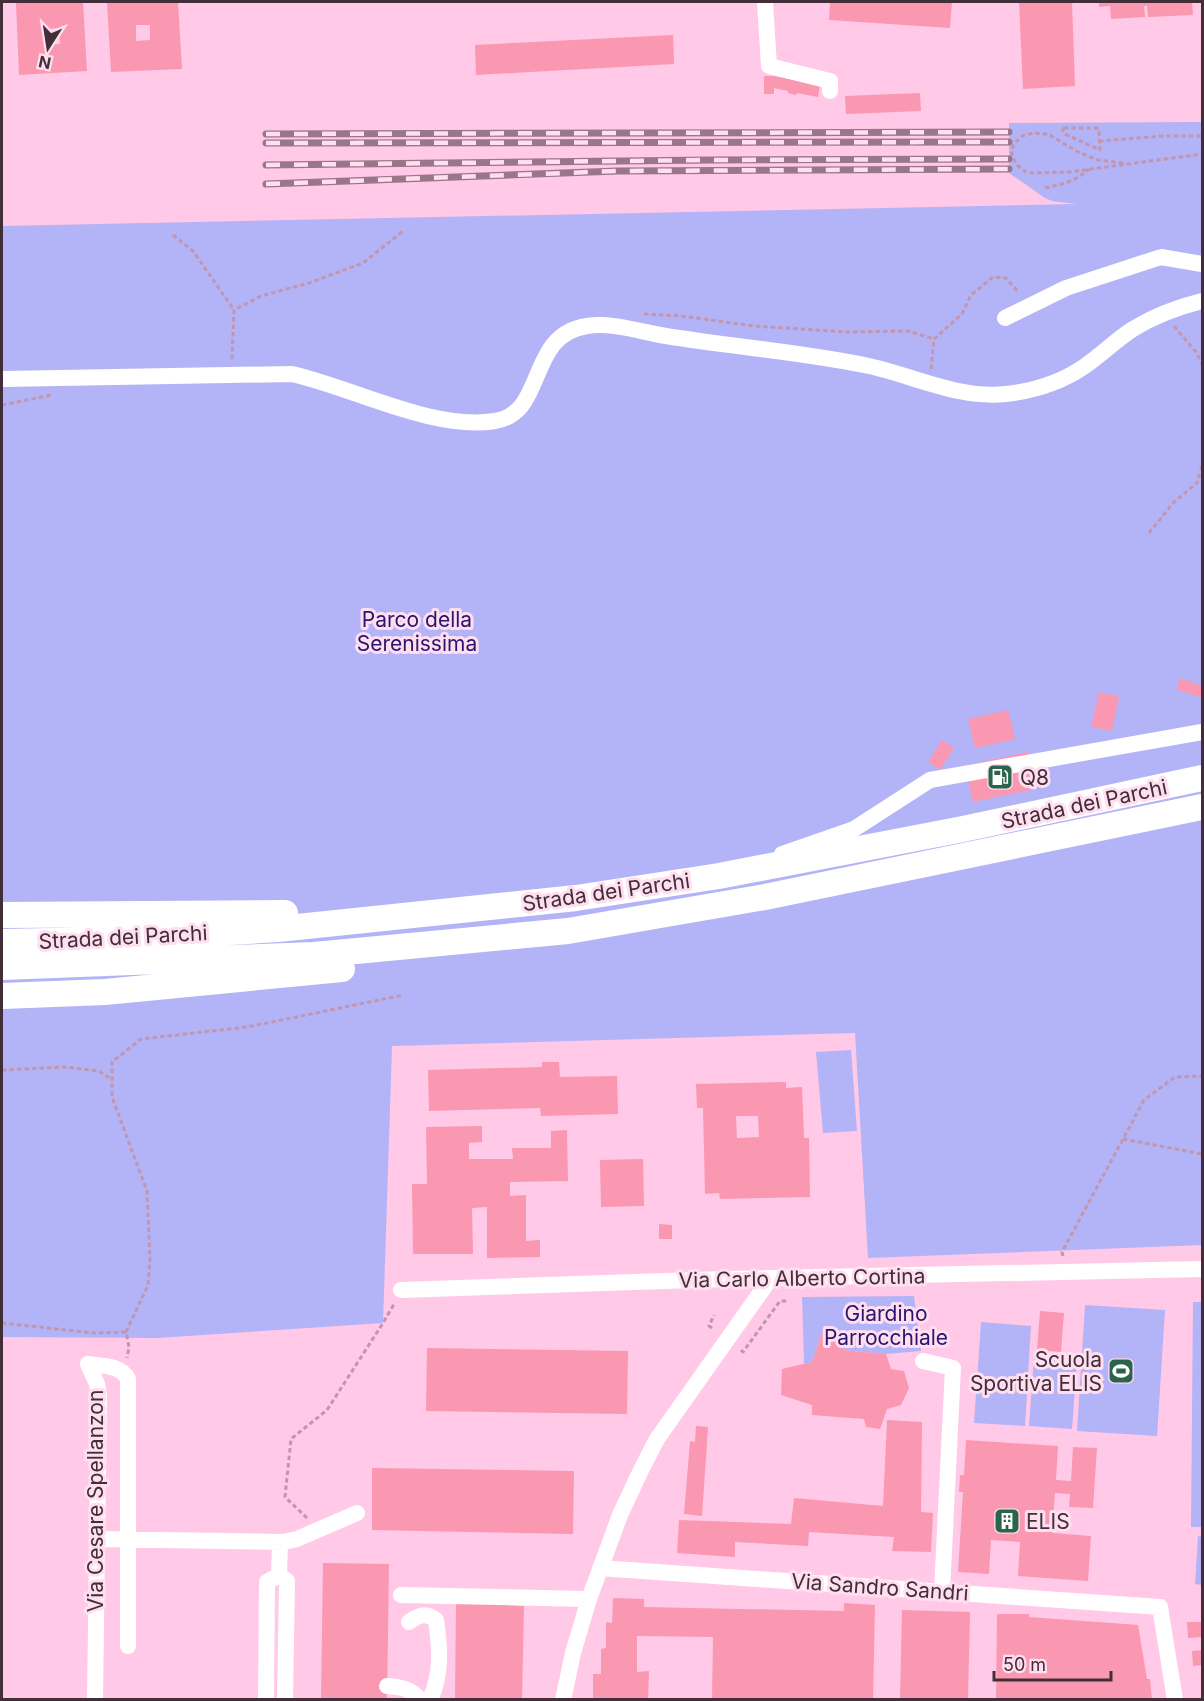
<svg xmlns="http://www.w3.org/2000/svg" width="1204" height="1701" viewBox="0 0 1204 1701" font-family="Inter,sans-serif">
  <style>
    .green { fill: #b3b3f7 }
    .building { fill: #f998b0; fill-rule: evenodd }
    .lines { fill: none; stroke-linecap: round; stroke-linejoin: round }
    .path { stroke: #c196ae; stroke-width: 3; stroke-dasharray: 4.5 3; stroke-linecap: butt }
    .minor { stroke: #fff; stroke-width: 16 }
    .highway { stroke: #fff; stroke-width: 26 }
    .rail-casing { stroke: #9a768a; stroke-width: 7 }
    .rail { stroke: #ffdef0; stroke-width: 4.5; stroke-dasharray: 14; stroke-linecap: butt }
    .labels { text-anchor: middle; dominant-baseline: central; stroke-width: 6; stroke-linejoin: round; paint-order: stroke }
    .park-label { font-size: 21px; fill: #2a156f; stroke: #ffdef0 }
    .poi-label { font-size: 21px; fill: #422e39; stroke: #ffdef0; text-anchor: start }
    .street-label { font-size: 21px; fill: #422e39; stroke: #ffdef0 }
  </style>
  <rect width="100%" height="100%" fill="#ffc9e7"/>
  <!-- green -->
  <path class="green" d="M1202 122V1245L868 1258 855 1033 392 1046 383 1323 157 1338 2 1337V226L1076 204 1052 201 1045 198 1009 173V123Z
    M851 1050 857 1131 823 1133 816 1052Z
    M914 1296 921 1351 886 1354 843 1350 838 1333 822 1332 812 1362 804 1364 802 1297Z
    M1193 1302H1202V1527H1191Z
    M1085 1305 1165 1310 1157 1436 1077 1431Z
    M981 1322 1031 1326 1025 1426 974 1423Z
    M1034 1358 1077 1361 1072 1429 1029 1426Z
    M1198 1536 1202 1537V1585L1195 1584Z"/>
  <!-- building -->
  <path class="building" d="M55 2H83L87 71 19 75 16 3ZM59 28 60 44 45 45 44 29Z
    M107 2H178L182 69 111 72ZM136 25H150V40L136 41Z
    M830 2H952L950 28 829 20Z
    M1019 2H1072L1075 86 1023 89Z
    M1099 2H1192L1193 15 1148 17 1147 6H1144L1145 17 1111 19 1110 6 1099 7Z
    M673 35 674 64 476 75 475 45Z
    M764 76H774L820 85 818 97 797 93 796 95 788 93V91L774 88V94H764Z
    M920 93 921 111 846 114 845 96Z
    M1180 678 1202 686V698L1176 689Z
    M1099 692 1119 696 1112 731 1091 727Z
    M1008 710 1015 739 975 748 968 719Z
    M942 740 954 748 940 770 928 762Z
    M1027 752 1035 789 973 802 965 766Z
    M542 1062H559L560 1077 617 1076 618 1114 541 1116 540 1108 429 1111 428 1070 542 1067Z
    M786 1082V1088L802 1087 804 1138H809L810 1197 720 1199 719 1193 705 1194 703 1108H697L696 1084ZM736 1116H758L759 1137 737 1138Z
    M482 1126V1142L469 1143V1159H513L512 1148H551V1131L567 1130 568 1181 510 1182V1196L526 1195V1241L540 1240V1257L487 1258V1207L472 1208 473 1254H413L412 1184H427L426 1127Z
    M643 1159 644 1206 601 1207 600 1160Z
    M659 1224 672 1225V1239H659Z
    M1040 1311 1064 1313 1061 1352 1037 1350Z
    M822 1332 838 1333 843 1350 886 1354 891 1369 904 1371 909 1388 901 1405 887 1409 880 1429 866 1427 864 1419 812 1415V1405L781 1395 782 1369 812 1362Z
    M427 1348 628 1351 627 1414 426 1411Z
    M887 1420 922 1422 921 1512 933 1513 931 1552 892 1551 894 1537 809 1532 808 1546 735 1542V1557L677 1553 679 1520 791 1524 794 1498 883 1506Z
    M696 1426 708 1427 702 1516 684 1514 690 1441 695 1442Z
    M966 1440 1058 1446 1056 1480 1071 1481 1073 1447 1097 1448 1093 1508 1069 1507 1070 1494 1055 1493 1052 1533 1091 1536 1088 1581 1018 1576 1020 1542 991 1540 989 1574 958 1572 963 1492H959L960 1475H964Z
    M372 1468 574 1471 573 1534 372 1530Z
    M323 1563 389 1564 387 1700H321Z
    M613 1598 644 1599V1607L844 1611V1603L875 1605 873 1700H712L713 1637 637 1636V1672L649 1671 648 1700H593V1674H601V1649L606 1648V1622L612 1623Z
    M456 1602 524 1606 522 1700H455Z
    M902 1610 970 1612 968 1700H900Z
    M997 1614H1029V1617L1138 1625 1147 1679H1150L1152 1700H996Z
    M1187 1622H1202V1637L1188 1638Z
    M1202 1650V1665L1193 1666 1192 1651Z"/>
  <g class="lines">
    <!-- path -->
    <path class="path" d="M1064 128H1096L1099 129 1100 150 1065 134 1063 131Z
      M1099 141 1163 136H1202
      M1123 163 1098 160 1078 152 1048 134 1033 133 1022 136 1014 144 1011 151 1013 158 1017 165 1026 172 1032 173 1069 172 1202 154
      M1045 188C1063 184 1076 181 1089 169
      M173 235 193 251 234 310
      M644 314 681 316 754 326 846 332 908 331 934 339
      M1174 326 1196 352 1202 364
      M232 359 234 310 261 296 309 283 363 263 403 231
      M931 369 934 339 962 314 971 295 993 277 1006 278 1019 293
      M2 405 52 395
      M1149 533 1174 502 1197 483 1202 466
      M2 1070 65 1067 99 1071 111 1079
      M1123 1139 1202 1154
      M1063 1256 1062 1252 1144 1100 1175 1077 1202 1076
      M2 1323 94 1333 126 1332 129 1347 127 1358
      M712 1328 709 1326 714 1315
      M126 1332 148 1285 150 1260 147 1191 112 1097V1062L141 1039 247 1027 404 995
      M741 1350 743 1352 780 1301H787V1299
      M307 1518 285 1497 291 1439 327 1410 383 1323 394 1304"/>
    <!-- minor -->
    <path class="minor" d="M765 2 769 66 830 81V91
      M1005 318 1066 288 1161 257 1202 264
      M2 379 292 374C354 388 433 431 495 421 547 413 526 335 587 326 613 322 640 332 666 336 734 347 802 352 869 366 915 376 958 399 1006 394 1033 391 1062 382 1085 366 1102 354 1116 340 1133 329 1154 316 1178 307 1202 301
      M782 854 854 829 930 780 1202 732
      M401 1290 724 1279 1202 1269
      M923 1361 953 1368 942 1591
      M88 1364 97 1384 99 1395 95 1700
      M88 1364C102 1366 121 1365 128 1379V1646
      M97 1539 284 1542 297 1539 357 1513
      M280 1542 279 1575 287 1581 285 1700
      M600 1568 1160 1607 1175 1700
      M401 1595 589 1599
      M409 1622C419 1615 426 1612 436 1620 440 1647 442 1674 430 1700
      M387 1686C401 1687 412 1689 420 1700
      M266 1700 267 1582 279 1575
      M563 1700 573 1653 589 1599 620 1515 641 1470 657 1439 770 1279"/>
    <!-- highway -->
    <path class="highway" d="M2 915 285 913
      M2 942 103 940 278 929 576 898 719 876 963 829 1202 778
      M2 967 314 955 568 931 765 897 1202 807
      M2 996 105 992 342 969"/>
    <!-- rail casing -->
    <g class="rail-casing">
      <path id="rail" d="M266 134 1009 132
        M266 143 1009 142
        M266 165 710 160 1009 159
        M266 184 618 171 1009 169"/>
    </g>
    <!-- rail -->
    <use href="#rail" class="rail"/>
  </g>
  <!-- icons -->
  <defs>
    <g id="fuel-square" transform="scale(1.35)"><rect x="-9" y="-9" width="18" height="18" rx="4" fill="#2a644c" stroke="#ffdef0"/><path d="M-5.5-6h7V0h2V4h1.3V-2.5L3-4.5l.8-.8L6-3V5H2.5V1h-1V6h-7ZM-4.2-4.7v3.2H.2V-4.7Z" fill="#fff"/></g>
    <g id="stadium-square" transform="scale(1.35)"><rect x="-9" y="-9" width="18" height="18" rx="4" fill="#2a644c" stroke="#ffdef0"/><path d="M0-5a6.5 5 0 1 0 0 10a6.5 5 0 1 0 0-10ZM-3.5-1.8h7v3.6h-7Z" fill="#fff"/></g>
    <g id="building-square" transform="scale(1.35)"><rect x="-9" y="-9" width="18" height="18" rx="4" fill="#2a644c" stroke="#ffdef0"/><path d="M-4-6H4V6H1V3H-1V6H-4ZM-2.5-4.3h1.7v1.8h-1.7ZM.8-4.3h1.7v1.8H.8ZM-2.5-1h1.7V.8h-1.7ZM.8-1h1.7V.8H.8Z" fill="#fff"/></g>
  </defs>
  <g fill-rule="evenodd">
    <use href="#fuel-square" x="1000" y="777"/>
    <use href="#stadium-square" x="1121" y="1371"/>
    <use href="#building-square" x="1007" y="1521"/>
  </g>
  <g class="labels">
    <!-- park labels -->
    <g class="park-label">
      <text x="417" y="619">Parco della<tspan x="417" dy="24">Serenissima</tspan></text>
      <text x="886" y="1313">Giardino<tspan x="886" dy="24">Parrocchiale</tspan></text>
    </g>
    <!-- poi labels -->
    <g class="poi-label">
      <text x="1020" y="777">Q8</text>
      <text x="1102" y="1359" text-anchor="end">Scuola<tspan x="1102" dy="24">Sportiva ELIS</tspan></text>
      <text x="1026" y="1521">ELIS</text>
    </g>
    <!-- street labels -->
    <g class="street-label">
      <text transform="translate(1084 804) rotate(-12)">Strada dei Parchi</text>
      <text transform="translate(606 892) rotate(-8)">Strada dei Parchi</text>
      <text transform="translate(123 937) rotate(-3)">Strada dei Parchi</text>
      <text transform="translate(802 1278) rotate(-1)">Via Carlo Alberto Cortina</text>
      <text transform="translate(95 1501) rotate(-90)">Via Cesare Spellanzon</text>
      <text transform="translate(880 1587) rotate(4)">Via Sandro Sandri</text>
    </g>
  </g>
  <!-- border -->
  <rect width="1204" height="1701" fill="none" stroke="#422e39" stroke-width="6"/>
  <!-- north arrow -->
  <g transform="translate(48 48) rotate(192)" stroke="#ffdef0" stroke-width="4.5" paint-order="stroke">
  <path d="M0-4.5L10 22L0 15L-10 22Z" fill="#422e39"/>
  <text y="-9" font-size="16" font-weight="bold" text-anchor="middle" fill="#422e39">N</text>
  </g>
  <!-- scale -->
  <path d="M994 1671v9h117v-9" fill="none" stroke="#422e39" stroke-width="3"/>
  <text x="1003" y="1671" font-size="18" fill="#422e39" stroke="#ffdef0" stroke-width="4.5" paint-order="stroke">50 m</text>
</svg>
